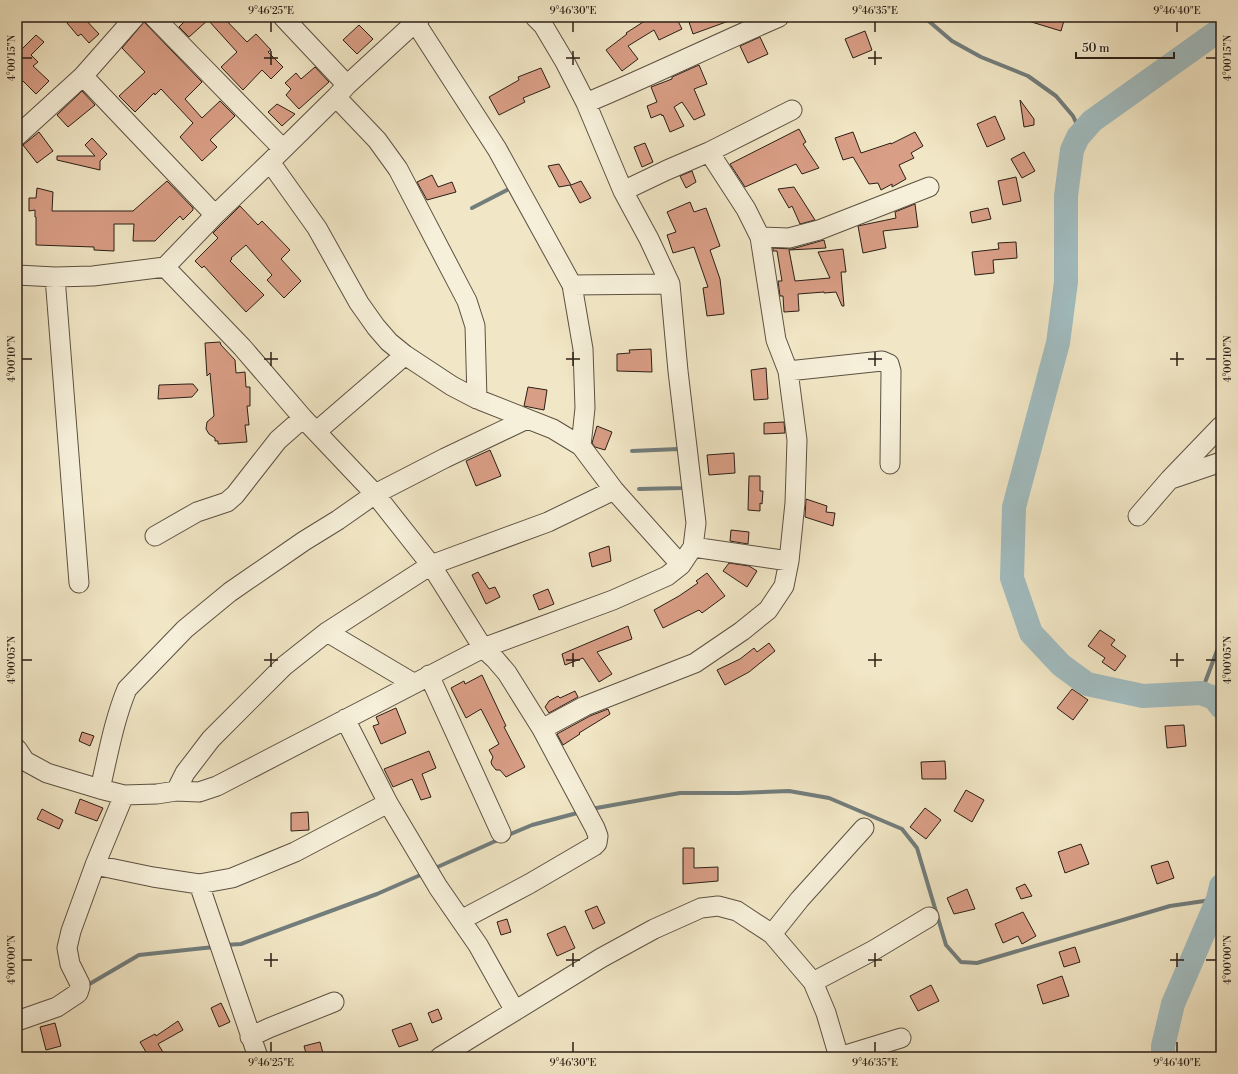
<svg xmlns="http://www.w3.org/2000/svg" width="1238" height="1074" viewBox="0 0 1238 1074" font-family="'Libre Bodoni',serif">
  <style>
    .lines { fill: none; stroke-linecap: round; stroke-linejoin: round }
    .stream { stroke: #727d7c; stroke-width: 4 }
    .river { stroke: #a1bcc0; stroke-width: 24 }
    .building { fill: #d99e86; stroke: #2b1f16 }
    .minor-casing { stroke: #5c5142; stroke-width: 21 }
    .minor { stroke: #f6efd9; stroke-width: 19 }
    .ticks { fill: none; stroke: #2b1f16; stroke-width: 1.5 }
    .neatline { fill: none; stroke: #2b1f16; stroke-width: 1.5 }
    .ticks-label { font-size: 10px; text-anchor: middle; fill: #2b1f16 }
  </style>
  <rect width="100%" height="100%" fill="#f1e6c5"/>
  <filter id="stains"><feTurbulence type="fractalNoise" baseFrequency=".005" numOctaves="4"/><feColorMatrix values="0 0 0 0 .2 0 0 0 0 .09 0 0 0 0 .02 0 0 0 .5 -.17"/></filter>
  <radialGradient id="worn" r=".72"><stop offset=".6" stop-color="#630" stop-opacity="0"/><stop offset="1" stop-color="#630" stop-opacity=".3"/></radialGradient>
  <g class="lines">
    <!-- stream -->
    <path class="stream" d="M924 17 952 41 981 57 1028 76 1056 96 1073 116 1081 133
      M472 208 507 190
      M632 451 678 449 680 452
      M639 489 682 488 685 487V486
      M1201 693 1218 648 1221 644
      M591 809 680 793H739L789 791 829 798 902 829 917 848 946 945 961 962 977 963 1170 906 1218 899
      M506 836 532 825 581 812
      M433 869 500 839
      M225 945 241 944 377 894 425 873
      M86 986 139 955 214 947"/>
    <!-- river -->
    <path class="river" d="M1221 29 1092 121 1078 137 1072 150 1066 196V282L1058 343 1014 507 1012 578 1031 633 1061 665 1087 684 1143 696 1201 693 1214 698 1221 707
      M1163 1057V1046L1173 1004 1218 899 1221 886"/>
  </g>
  <!-- building -->
  <path class="building" d="M73 17H83L99 34 89 43 81 34 78 36 67 23Z
    M189 17H223L247 42 256 34 271 50 268 52 283 67 271 79 262 70 243 90 221 67 237 52 208 20 189 37 179 27Z
    M651 17H676L682 29 659 40 654 30 628 46 638 59 622 71 606 50 627 34 626 33Z
    M703 17H737V18L693 34 689 22Z
    M1025 17H1065L1061 31 1025 20Z
    M144 22 202 82 185 99 202 118 220 101 235 116 210 140 217 147 202 161 180 137 193 123 161 89 155 95 154 93 135 112 119 96 145 72 122 48Z
    M359 25 373 39 357 54 343 40Z
    M865 31 872 50 853 58 845 39Z
    M36 35 44 42 31 55 38 62 33 66 49 81 36 94 23 81 17 87V54Z
    M760 37 768 54 748 63 740 46Z
    M699 65 707 84 694 89 705 115 694 120 682 102 674 107 684 126 670 132 663 115 662 116 661 114 651 118 647 106 657 102 651 87 672 79V77Z
    M315 67 329 82 299 109 286 95 291 89 285 83 296 73 301 79Z
    M541 68 550 87 523 98 525 102 499 115 489 97 519 80 518 77Z
    M82 91 95 105 68 127 57 115Z
    M1020 100 1034 119V125L1024 127Z
    M277 104 295 114 282 126 268 112Z
    M995 116 1005 139 987 147 977 124Z
    M799 129 806 142 803 144 819 168 802 174 796 164 745 187 730 164Z
    M39 132 53 151 37 163 23 145Z
    M853 132 861 153 891 143V144L915 132 923 146 911 153 914 158 899 165 906 179 892 187V184L881 190 878 183 869 184 853 157 843 160 835 138Z
    M92 138 107 154 100 161V170L57 160V156H95L85 145Z
    M645 143 653 162 642 167 634 147Z
    M1024 152 1035 171 1022 178 1011 159Z
    M559 164 571 185 581 181 591 198 580 203 570 185 559 187 548 166Z
    M692 171 696 182 686 188 680 176Z
    M432 175 438 187 452 182 456 192 427 200 417 182Z
    M1016 177 1021 201 1003 205 998 181Z
    M167 181 193 208V210L183 220 180 216 155 241H133L134 224H114V251L94 250V247L36 245V217H35V210L29 211V198H36L37 188 53 192 52 211H133Z
    M794 187 815 220 800 224 792 206 789 208 778 189Z
    M690 202 694 212 706 208 720 246 710 250 720 279 724 314 707 316 703 288 708 287 694 247 673 253 667 235 676 232 667 212Z
    M915 204 918 227 883 231 886 248 863 253 858 226 896 218 895 212Z
    M240 206 258 225 262 221 290 250 281 259 301 281 284 298 267 280 272 275 246 245 231 258 232 259 230 261 264 295 246 312 204 266 202 268 195 261 218 238 213 233Z
    M988 208 991 219 972 223 970 212Z
    M824 240 826 248 789 250 795 281 830 278 818 252 843 249 846 272H841L844 306H842L836 292 824 293V292L798 294 799 311 784 312 783 296H780L778 281H782L777 251H773V248L792 249Z
    M1016 242 1017 258 993 260 994 273 975 275 972 252 999 249 998 243Z
    M220 342 221 345 235 360 236 373 245 372 246 387H250V406H247L249 425H245L247 442 218 444V441H215V438L209 434 206 429 207 422 214 416 210 373 207 376 205 343Z
    M651 349 652 372 617 371V354L630 353 629 350Z
    M766 368 768 399 754 400 751 370Z
    M188 384H193L198 390 192 397 158 399 159 385Z
    M528 387 547 390 544 410 524 406Z
    M784 422 785 433 764 434V423Z
    M597 426 612 432 605 450 595 447 592 443Z
    M490 450 501 476 476 486 466 461Z
    M734 453 735 473 709 475 707 455Z
    M749 476H760V491H763L762 504 760 503V511L748 510Z
    M806 499 827 506 826 512 835 513 833 526 805 517Z
    M731 530 749 532 748 544 730 541Z
    M609 546 611 561 592 567 589 553Z
    M729 563 749 566 757 571 747 587 723 571Z
    M478 572 489 589 495 587 500 597 486 604 472 575Z
    M707 573 725 596 702 613 699 610 663 628 654 610 679 596 698 583 696 581Z
    M548 589 554 604 539 610 533 595Z
    M628 626 632 639 597 652 612 674 599 682 583 658 565 665 562 654Z
    M1100 630 1115 640 1111 645 1126 656 1115 671 1102 662 1105 658 1088 646Z
    M769 643 775 651 749 672 725 685 717 670 740 659 754 648 757 652Z
    M482 675 506 726 504 727 525 767 506 777 500 770H496L492 765 491 762 493 757 489 750 499 744 481 709 466 718 451 688 464 681 465 684Z
    M1072 689 1088 700 1073 720 1057 708Z
    M575 691 578 697 549 713 545 707 549 701 558 696 560 698Z
    M396 708 406 733 381 744 373 726 379 724 376 717Z
    M608 709 610 714 579 733 580 734 563 745 557 734 590 716Z
    M1184 725 1186 746 1167 748 1165 726Z
    M82 732 94 736 90 746 79 741Z
    M429 751 436 768 422 774 431 797 421 800 412 779 393 787 384 769Z
    M945 761 946 779H922L921 762Z
    M966 790 984 800 972 822 954 811Z
    M80 799 103 808 97 821 75 813Z
    M925 808 941 820 926 839 910 827Z
    M42 809 63 820 59 829 37 819Z
    M308 812 309 830 291 831V813Z
    M1081 844 1089 864 1065 873 1058 852Z
    M683 848H694V868L718 867V881L683 884Z
    M1168 861 1174 878 1157 884 1151 866Z
    M1025 884 1032 896 1021 899 1016 888Z
    M967 889 975 909 954 914 947 898Z
    M597 906 605 923 593 929 585 911Z
    M1023 912 1036 936 1022 944 1018 936 1003 943 995 924Z
    M507 919 511 932 501 935 497 922Z
    M565 926 575 948 557 956 547 934Z
    M1075 947 1080 962 1064 967 1059 952Z
    M1062 976 1069 996 1043 1004 1037 985Z
    M931 985 939 1001 918 1011 910 996Z
    M221 1003 230 1022 219 1027 211 1008Z
    M438 1009 442 1019 432 1023 428 1013Z
    M178 1021 183 1030 158 1044 166 1057H149L140 1042 155 1034 156 1036Z
    M55 1023 61 1046 46 1050 40 1027Z
    M411 1023 418 1040 399 1047 392 1030Z
    M320 1042 324 1057H307L304 1046Z"/>
  <g class="lines">
    <!-- minor casing -->
    <g class="minor-casing">
      <path id="minor" d="M154 17 283 149
        M283 17 347 85
        M415 22 497 149 572 285 583 349 585 408 581 446
        M83 76 215 215
        M336 97 377 140 398 169 467 301 475 326 477 399
        M586 103C651 76 714 45 779 17
        M17 136 83 76 135 17
        M270 162 317 228 359 303 376 327 389 342 405 355 452 386 477 399 553 429 581 446 614 490 681 565
        M623 191 667 170 709 152 792 110
        M760 237 789 238 819 230 929 187
        M165 267 242 347 303 418 375 494 431 565 483 648 495 659 507 673 542 729 595 828 598 836 597 843 594 846 529 884 461 920
        M17 275 55 277 93 276 165 267 215 215 270 162 336 97 347 85 421 17
        M55 277 79 583
        M572 285 670 284
        M788 371 882 361 889 364 891 371 890 464
        M317 431 405 355
        M1174 478 1221 462
        M1138 516 1170 479 1221 426
        M155 536 197 512 227 502 235 495 278 440 303 418
        M693 547 789 561
        M327 632 413 683
        M429 675 501 833
        M345 719 388 803 438 887 478 945 515 1011
        M542 729 585 706 695 663 742 631 768 610 784 586 789 561 795 503 797 440 788 371 776 340 760 237 746 209 709 152
        M17 749 25 761 47 773 100 789 124 795 157 794 176 791 185 773 211 739 284 666 327 632 431 565 548 522 614 490
        M100 789C108 755 114 720 127 689L185 629 230 592 304 541 338 520 375 494 445 458 527 419
        M176 791 199 792 217 786 483 648 613 600 667 576 681 565 693 547 696 523 678 371 670 284 649 239 623 191 586 103 565 62 543 25 535 17
        M95 865 153 877 199 884 232 878 295 852 388 803
        M199 884 258 1057
        M772 934 800 899 864 828
        M813 982 874 950 929 917
        M17 1021 57 1007 78 993 80 987V984L70 964 67 948 71 931 95 865 124 795
        M250 1037 269 1028 334 1002
        M440 1057 601 958 654 929 701 908 718 906 737 911 772 934 813 982 826 1013 839 1057 901 1038"/>
    </g>
    <!-- minor -->
    <use href="#minor" class="minor"/>
  </g>
  <!-- ticks -->
  <path class="ticks" d="M271 22V32M573 22V32M875 22V32M1177 22V32M271 51V65M573 51V65M875 51V65M22 58H32M264 58H278M566 58H580M868 58H882M1206 58H1216M271 352V366M573 352V366M875 352V366M1177 352V366M22 359H32M264 359H278M566 359H580M868 359H882M1170 359H1184M1206 359H1216M271 653V667M573 653V667M875 653V667M1177 653V667M22 660H32M264 660H278M566 660H580M868 660H882M1170 660H1184M1206 660H1216M271 953V967M573 953V967M875 953V967M1177 953V967M22 960H32M264 960H278M566 960H580M868 960H882M1170 960H1184M1206 960H1216M271 1042V1052M573 1042V1052M875 1042V1052M1177 1042V1052"/>
  <!-- margin -->
  <rect width="1238" height="1074" fill="none" stroke="#f1e6c5" stroke-width="44"/>
  <!-- scale -->
  <path d="M1076 52v6h98v-6" fill="none" stroke="#2b1f16" stroke-width="2"/>
  <text x="1082" y="52" font-size="12" fill="#2b1f16" stroke="#f6efd9" stroke-width="3" paint-order="stroke">50 m</text>
  <rect x="22" y="22" width="1194" height="1030" class="neatline"/>
  <g class="ticks-label">
    <text x="271" y="14">9°46'25"E</text>
    <text x="573" y="14">9°46'30"E</text>
    <text x="875" y="14">9°46'35"E</text>
    <text x="1177" y="14">9°46'40"E</text>
    <text transform="translate(11 58) rotate(-90)" y="4">4°00'15"N</text>
    <text transform="translate(1227 58) rotate(-90)" y="4">4°00'15"N</text>
    <text transform="translate(11 359) rotate(-90)" y="4">4°00'10"N</text>
    <text transform="translate(1227 359) rotate(-90)" y="4">4°00'10"N</text>
    <text transform="translate(11 660) rotate(-90)" y="4">4°00'05"N</text>
    <text transform="translate(1227 660) rotate(-90)" y="4">4°00'05"N</text>
    <text transform="translate(11 960) rotate(-90)" y="4">4°00'00"N</text>
    <text transform="translate(1227 960) rotate(-90)" y="4">4°00'00"N</text>
    <text x="271" y="1066">9°46'25"E</text>
    <text x="573" y="1066">9°46'30"E</text>
    <text x="875" y="1066">9°46'35"E</text>
    <text x="1177" y="1066">9°46'40"E</text>
  </g>
  <rect width="100%" height="100%" filter="url(#stains)"/>
  <rect width="100%" height="100%" fill="url(#worn)"/>
</svg>
